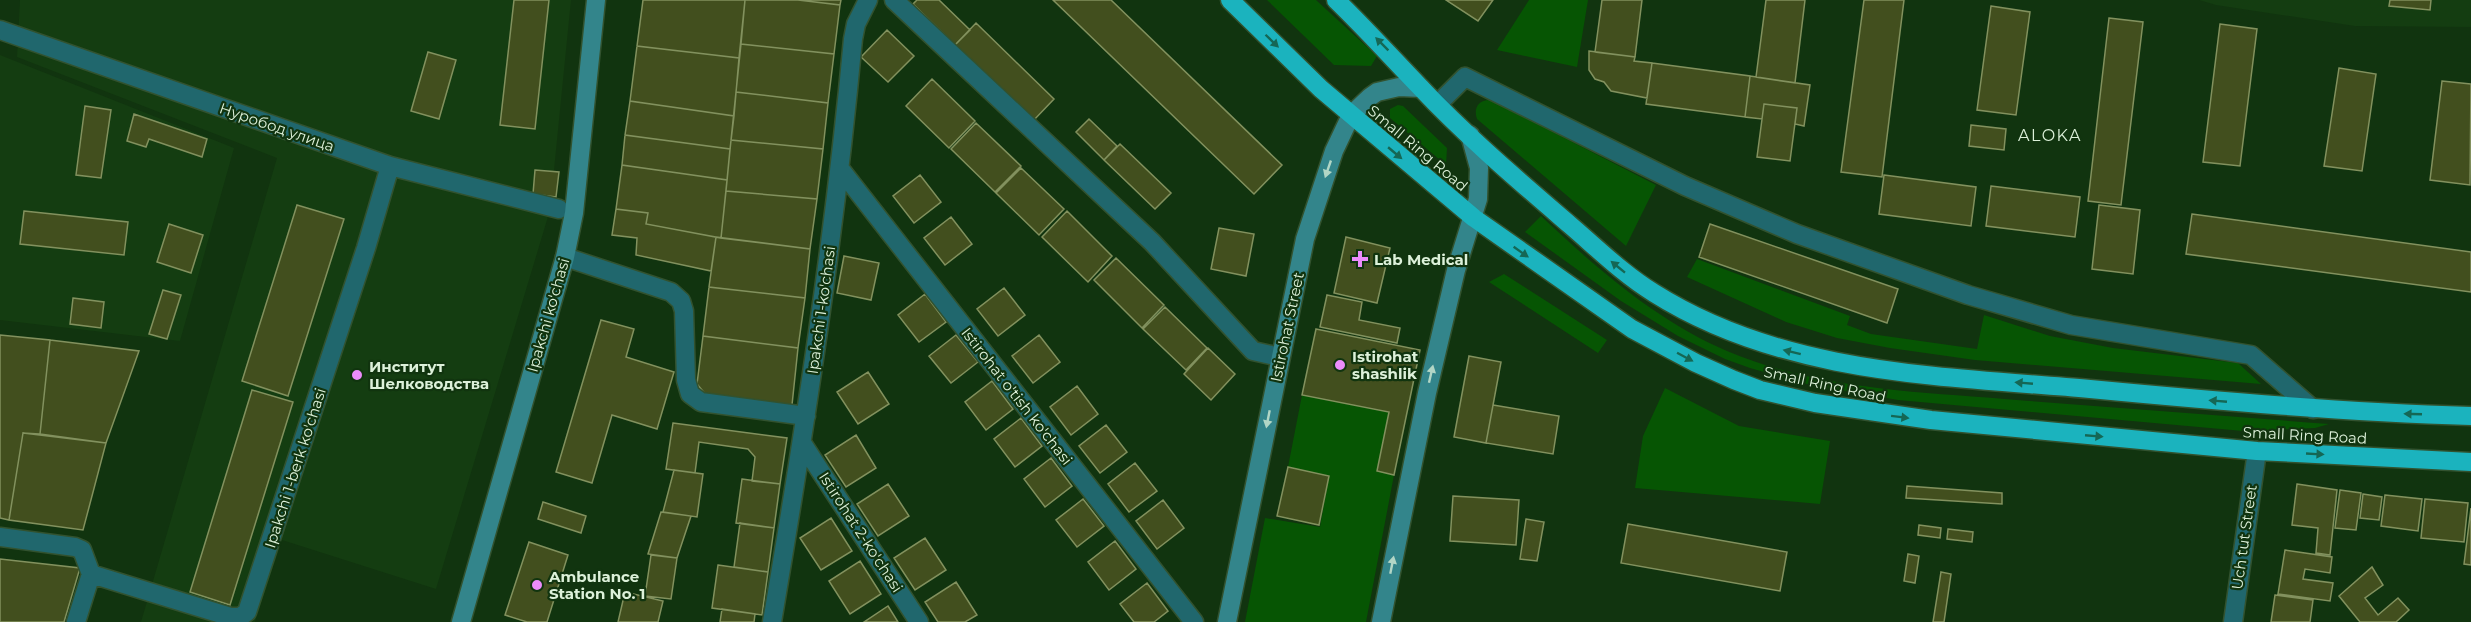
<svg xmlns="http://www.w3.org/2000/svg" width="2471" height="622" viewBox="0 0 2471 622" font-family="Montserrat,sans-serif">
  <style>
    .built { fill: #143d11 }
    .green { fill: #065503 }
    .building { fill: #424f1e; stroke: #82915e; stroke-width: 1.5 }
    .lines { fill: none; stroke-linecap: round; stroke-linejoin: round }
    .street-casing { stroke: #32522f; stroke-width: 21 }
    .secondary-casing { stroke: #32522f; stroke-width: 21 }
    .highway-casing { stroke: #32522f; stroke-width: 21 }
    .street { stroke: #20676d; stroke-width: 18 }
    .secondary { stroke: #33858b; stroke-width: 18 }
    .highway { stroke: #1bb3be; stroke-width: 18 }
    .oneway { fill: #156755 }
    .oneway2 { fill: #b2d6c6 }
    .poi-dot { fill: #ec8cfa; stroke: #11340f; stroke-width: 2 }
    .labels { text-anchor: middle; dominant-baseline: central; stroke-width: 4.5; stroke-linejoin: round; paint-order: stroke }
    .street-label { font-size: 15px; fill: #ddf1da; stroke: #11340f }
    .poi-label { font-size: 15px; font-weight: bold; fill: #ddf1da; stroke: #11340f; text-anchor: start }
    .neighbourhood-label { font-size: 16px; letter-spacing: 1.5px; fill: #ddf1da; stroke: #11340f }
  </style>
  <rect width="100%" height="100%" fill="#11340f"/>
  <!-- built -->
  <path class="built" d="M20 0H571L550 210 436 589 282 540 255 622H141L277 158 17 57Z
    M2199 0H2471V27L2355 26 2216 5Z
    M0 55 234 148 180 341 0 320Z"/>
  <!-- green -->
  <path class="green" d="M1267 0H1316L1377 56 1371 66 1334 65Z
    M1529 0H1588L1577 67 1497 50Z
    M1491 100 1656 185 1626 246 1477 119C1473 108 1479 99 1491 100Z
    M1398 105 1403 106 1447 148 1446 165 1390 118V109Z
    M1541 216C1596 268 1657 321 1727 351 1819 390 1920 392 2017 400 2121 408 2225 416 2329 424L2315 428 2243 431 1898 400 1807 384 1750 368 1725 359 1678 336 1621 301 1525 232Z
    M1697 259 1850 316 1847 325 1871 334 1977 349 1984 315 2050 336 2113 348 2238 363 2261 384 1975 360 1890 348 1837 338 1786 322 1687 277Z
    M1504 274 1607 340 1598 353 1489 282Z
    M1665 388 1739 426 1830 441 1820 504 1635 488 1643 436Z
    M1302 395 1389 412 1377 471 1394 475 1366 622H1245L1265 518 1320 527 1329 476 1288 467Z"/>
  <!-- building -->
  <path class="building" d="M514 0H549L535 129 500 125Z
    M643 0H745L739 58 637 46Z
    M745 0H798L840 5 834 54 741 44Z
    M798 0H841L840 5Z
    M917 0H939L970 30 955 45 913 4Z
    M1053 0H1111L1282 165 1254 194Z
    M1446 0H1493L1478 21Z
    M1602 0H1642L1635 57 1595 52Z
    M1766 0H1805L1795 83 1756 77Z
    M1864 0H1904L1882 177 1841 172Z
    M2390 0H2431L2430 10 2389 6Z
    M1991 6 2030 12 2016 115 1977 110Z
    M2109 18 2143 22 2121 205 2088 201Z
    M976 23 1054 99 1033 121 955 45Z
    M2220 24 2257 29 2240 166 2203 162Z
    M887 30 914 56 888 82 861 57Z
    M741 44 834 54 828 103 736 92Z
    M637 46 739 58 734 116 630 101Z
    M1589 51 1635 57 1634 61 1652 63 1647 98 1611 91 1604 82 1595 79 1589 70Z
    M428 52 456 60 439 119 411 111Z
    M1652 63 1750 76 1745 117 1646 104Z
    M2339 68 2376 74 2362 171 2324 166Z
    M1750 76 1810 85 1804 126 1795 124 1797 108 1764 104 1762 119 1745 117Z
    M932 79 975 121 949 148 906 106Z
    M2442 81 2471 84 2470 185 2430 180Z
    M736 92 828 103 823 149 731 140Z
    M630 101 734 116 730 149 625 135Z
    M1764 104 1797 108 1790 161 1757 157Z
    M85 106 111 110 101 178 76 175Z
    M134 114 207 139 202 157 149 139 146 147 127 141Z
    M1089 119 1117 146 1104 160 1076 132Z
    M976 123 1021 166 995 192 951 149Z
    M1971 125 2006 129 2004 150 1969 146Z
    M625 135 730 149 727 180 622 165Z
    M731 140 823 149 817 199 726 191Z
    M1120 144 1171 193 1155 209 1104 160Z
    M622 165 727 180 721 238 646 224 648 213 616 209Z
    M1021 168 1064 209 1039 235 996 193Z
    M535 170 559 172 556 197 533 194Z
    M920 175 941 202 914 223 893 196Z
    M1884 175 1976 187 1971 226 1879 214Z
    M1991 186 2080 197 2075 237 1986 226Z
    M726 191 817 199 810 249 721 238Z
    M297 205 344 219 288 396 242 381Z
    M2099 205 2140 210 2133 274 2092 269Z
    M616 209 648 213 646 224 716 237 711 271 636 255 637 238 612 235Z
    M24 211 128 222 124 255 20 244Z
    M1067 211 1112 256 1088 282 1042 237Z
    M2192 214 2471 252V292L2186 254Z
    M951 217 972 244 945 265 924 238Z
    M169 224 203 235 191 273 157 262Z
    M1710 224 1898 289 1887 323 1699 257Z
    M1219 228 1254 234 1246 276 1211 269Z
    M716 237 810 249 805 298 709 287Z
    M1346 237 1390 248 1377 303 1334 293Z
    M844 256 879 263 871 300 837 293Z
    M1116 258 1164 305 1142 328 1094 280Z
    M709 287 805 298 798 348 703 336Z
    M1004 288 1025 315 998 336 977 309Z
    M163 290 181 295 167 339 149 334Z
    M925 294 946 322 919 342 898 315Z
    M1327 295 1362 302 1359 320 1400 328 1397 343 1320 327Z
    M73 298 104 302 101 328 70 324Z
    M1165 307 1207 348 1186 370 1143 329Z
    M601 320 634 329 626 357 674 372 657 429 612 415 592 483 556 472Z
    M1316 329 1420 350 1394 475 1377 471 1389 412 1302 395Z
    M0 335 50 340 40 434 23 433 9 520 0 518Z
    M956 335 978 362 951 383 929 356Z
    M1039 335 1060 362 1033 383 1012 356Z
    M703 336 798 348 792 405 706 395 697 384Z
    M50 340 139 351 106 443 40 434Z
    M1208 348 1235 374 1211 400 1184 374Z
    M1469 356 1501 362 1486 443 1454 437Z
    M868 372 889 404 858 424 837 392Z
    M992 381 1013 409 986 430 965 402Z
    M1077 386 1098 414 1071 435 1050 407Z
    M252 390 293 402 230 605 190 592Z
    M1493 405 1559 416 1553 454 1486 443Z
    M1021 418 1042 446 1015 467 994 439Z
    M673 423 787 438 780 484 752 481 755 457 748 449 699 442 695 473 666 469Z
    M1106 425 1127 452 1100 473 1079 446Z
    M23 433 106 443 83 530 9 520Z
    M856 435 876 468 846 487 825 455Z
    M1051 458 1072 486 1045 507 1024 479Z
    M1135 463 1157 491 1129 512 1108 484Z
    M1288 467 1329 476 1319 525 1277 516Z
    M674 470 703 474 697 517 663 512Z
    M742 479 780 484 774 528 736 523Z
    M888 484 909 516 878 536 857 504Z
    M2297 484 2337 490 2330 555 2316 553 2318 528 2292 525Z
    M1907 486 2002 493V504L1906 498Z
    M2340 490 2361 493 2356 530 2335 528Z
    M2363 494 2382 497 2379 520 2360 518Z
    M2385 495 2422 499 2418 531 2381 526Z
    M1453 496 1519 500 1516 545 1450 541Z
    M1083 499 1104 526 1077 547 1056 520Z
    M2425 499 2468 503 2464 542 2421 538Z
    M1163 500 1184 528 1157 549 1136 521Z
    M543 502 586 516 581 533 538 519Z
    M2471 508V565L2464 564Z
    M661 512 691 516 677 558 648 554Z
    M831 518 852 551 821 570 800 538Z
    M1526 519 1544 522 1537 561 1520 559Z
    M740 523 774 528 768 572 734 567Z
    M1628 524 1787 552 1780 591 1621 563Z
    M1919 525 1941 528 1940 538 1918 535Z
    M1948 529 1973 532 1972 542 1947 539Z
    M925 538 946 570 915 590 894 558Z
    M1115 541 1136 569 1109 590 1088 562Z
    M529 542 568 555 547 622H527L505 615Z
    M2285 550 2332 557 2330 573 2305 569 2303 579 2333 583 2330 601 2278 594Z
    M1908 554 1919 556 1915 583 1904 581Z
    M651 555 677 558 671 599 645 596Z
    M0 559 80 568 64 622H0Z
    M860 561 881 594 850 614 829 581Z
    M718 565 768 572 762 615 712 608Z
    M2372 567 2383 585 2365 598 2378 615 2398 598 2409 610 2396 622H2360L2339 596Z
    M1941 572 1951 574 1944 622H1933Z
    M956 582 977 615 965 622H938L925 602Z
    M1147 583 1168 611 1154 622H1134L1120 604Z
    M625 592 663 601 658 622H618Z
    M2275 595 2313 600 2310 622H2271Z
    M888 606 898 622H864Z
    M722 609 755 614 754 622H720Z"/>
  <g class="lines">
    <!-- street casing -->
    <g class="street-casing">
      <path id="street" d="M894 0 1152 242 1253 351 1280 357
        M0 30 390 166 559 209
        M1438 104 1465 77 1685 186 1797 234 1968 295 2071 325 2251 355 2313 409
        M841 170 1194 622
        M565 257 671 292 681 301 684 311 686 380 690 394 701 402 806 416
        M802 443 919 622
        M0 537 75 547 82 550 91 574 231 617H240L247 612 366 248 390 166
        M76 622 91 574
        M772 622C805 428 835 234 853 39L856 24 868 0
        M2233 622 2257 451"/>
    </g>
    <!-- secondary casing -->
    <g class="secondary-casing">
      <path id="secondary" d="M461 622 565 257 574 213 596 0
        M1227 622 1305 239 1334 151 1351 115 1370 97 1377 92 1399 87 1421 88
        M1381 622 1427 393 1456 270 1478 199 1479 168 1470 135"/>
    </g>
    <!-- highway casing -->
    <g class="highway-casing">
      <path id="highway" d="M1230 0 1321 89 1474 218 1632 329 1696 363 1734 380 1760 390 1815 403 1931 420 2257 451 2471 462
        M1336 0C1365 28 1392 58 1420 87 1466 136 1519 181 1570 225 1597 248 1623 274 1654 293 1784 375 1942 376 2090 389 2217 401 2344 412 2471 416"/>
    </g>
    <!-- street -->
    <use href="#street" class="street"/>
    <!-- secondary -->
    <use href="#secondary" class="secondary"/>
    <!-- highway -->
    <use href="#highway" class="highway"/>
  </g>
  <!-- one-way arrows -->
  <defs><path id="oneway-solid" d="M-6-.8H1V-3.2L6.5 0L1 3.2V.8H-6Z" transform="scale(1.5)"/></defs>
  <g class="oneway">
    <use href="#oneway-solid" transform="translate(1272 41) rotate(44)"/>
    <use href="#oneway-solid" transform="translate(1382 44) rotate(-135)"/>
    <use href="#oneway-solid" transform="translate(1395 153) rotate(40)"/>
    <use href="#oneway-solid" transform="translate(1521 252) rotate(35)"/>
    <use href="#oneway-solid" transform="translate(1618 267) rotate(-141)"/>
    <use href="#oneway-solid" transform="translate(1792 352) rotate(-166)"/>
    <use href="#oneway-solid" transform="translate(1685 357) rotate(28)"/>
    <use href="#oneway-solid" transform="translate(2024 383) rotate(-175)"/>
    <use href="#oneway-solid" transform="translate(2218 401) rotate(-175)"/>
    <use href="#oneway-solid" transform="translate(2413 414) rotate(-178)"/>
    <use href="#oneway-solid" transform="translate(1900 417) rotate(7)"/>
    <use href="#oneway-solid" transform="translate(2094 436) rotate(5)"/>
    <use href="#oneway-solid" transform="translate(2315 454) rotate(3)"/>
  </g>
  <g class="oneway2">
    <use href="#oneway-solid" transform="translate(1328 169) rotate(109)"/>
    <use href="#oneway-solid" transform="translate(1431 374) rotate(-77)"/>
    <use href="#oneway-solid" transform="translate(1268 419) rotate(101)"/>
    <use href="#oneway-solid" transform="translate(1392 565) rotate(-79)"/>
  </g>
  <!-- markers -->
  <g class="poi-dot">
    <path d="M1357 250h6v6h6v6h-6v6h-6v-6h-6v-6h6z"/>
    <circle cx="1340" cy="365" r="6"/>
    <circle cx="357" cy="375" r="6"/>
    <circle cx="537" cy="585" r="6"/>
  </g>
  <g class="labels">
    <!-- street labels -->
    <g class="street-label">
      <text transform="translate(277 127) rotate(19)">Нуробод улица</text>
      <text transform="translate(1418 148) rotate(40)">Small Ring Road</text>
      <text transform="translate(821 310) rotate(-82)">Ipakchi 1-ko'chasi</text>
      <text transform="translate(548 315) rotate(-74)">Ipakchi ko'chasi</text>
      <text transform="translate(1287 327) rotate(-78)">Istirohat Street</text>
      <text transform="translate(1825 384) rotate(12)">Small Ring Road</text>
      <text transform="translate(1017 396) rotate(52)">Istirohat o'tish ko'chasi</text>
      <text transform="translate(2305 435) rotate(3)">Small Ring Road</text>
      <text transform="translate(295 468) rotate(-72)">Ipakchi 1-berk ko'chasi</text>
      <text transform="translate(861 532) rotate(57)">Istirohat 2-ko'chasi</text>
      <text transform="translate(2244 537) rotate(-82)">Uch tut Street</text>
    </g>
    <!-- poi labels -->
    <g class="poi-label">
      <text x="1374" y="259">Lab Medical</text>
      <text x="1352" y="356">Istirohat<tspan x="1352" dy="17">shashlik</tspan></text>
      <text x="369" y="366">Институт<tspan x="369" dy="17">Шелководства</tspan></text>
      <text x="549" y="576">Ambulance<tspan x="549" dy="17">Station No. 1</tspan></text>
    </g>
    <!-- neighbourhood labels -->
    <g class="neighbourhood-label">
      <text x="2050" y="135">ALOKA</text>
    </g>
  </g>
</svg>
